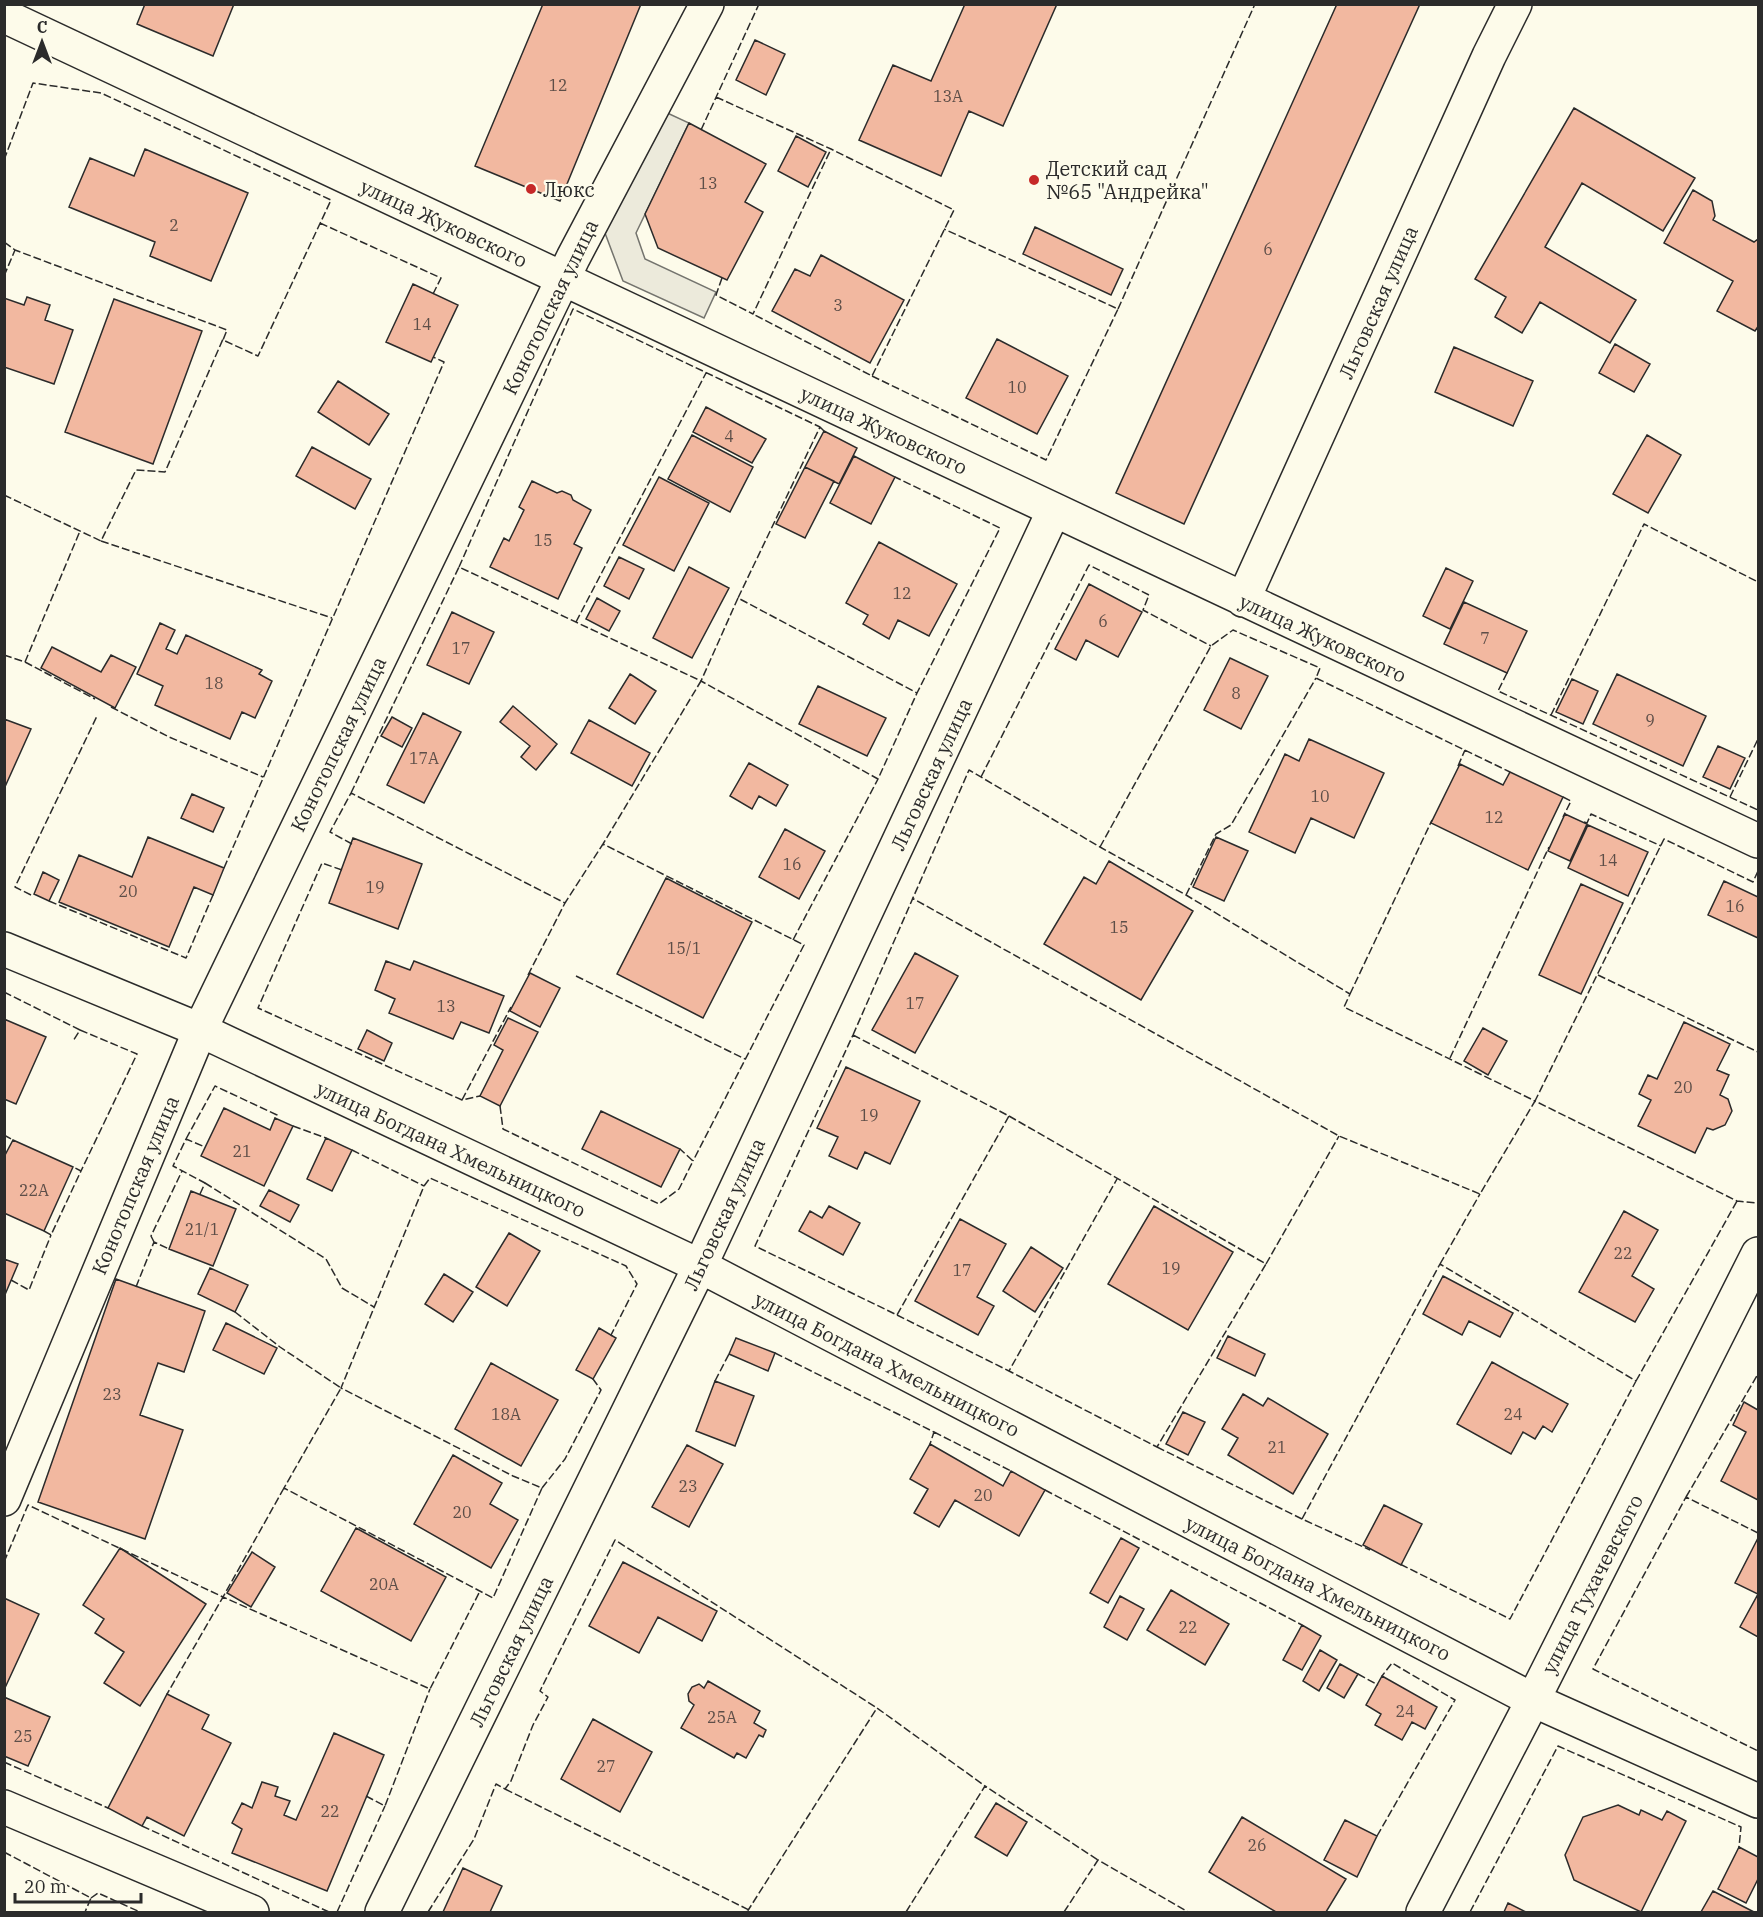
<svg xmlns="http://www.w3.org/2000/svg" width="1763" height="1917" viewBox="0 0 1763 1917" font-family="'IBM Plex Serif',serif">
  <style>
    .parking { fill: #eceadb; stroke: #74746e; stroke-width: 1.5 }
    .building { fill: #f2b8a0; stroke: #2b2b2b; stroke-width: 1.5 }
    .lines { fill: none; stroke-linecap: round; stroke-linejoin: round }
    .minor-casing { stroke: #2b2b2b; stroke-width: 36 }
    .minor { stroke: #fdfbea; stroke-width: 33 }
    .fence { stroke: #2b2b2b; stroke-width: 1.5; stroke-dasharray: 8 3; stroke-linecap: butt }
    .poi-dot { fill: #c62828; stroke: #fdfbea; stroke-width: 2 }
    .labels { text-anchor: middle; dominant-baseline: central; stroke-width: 4.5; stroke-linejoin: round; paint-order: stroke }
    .number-label { font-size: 16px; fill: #5d4e48 }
    .poi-label { font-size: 20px; fill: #2b2b2b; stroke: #fdfbea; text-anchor: start }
    .street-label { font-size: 20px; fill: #2b2b2b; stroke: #fdfbea }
  </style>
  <rect width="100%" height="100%" fill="#fdfbea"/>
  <!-- parking -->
  <path class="parking" d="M663 111 689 123 636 233 645 259 716 292 704 318 623 281 605 233Z"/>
  <!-- building -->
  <path class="building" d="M145 4H234L213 56 137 24Z
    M543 4H641L560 201 475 166Z
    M965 4H1057L1003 126 969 111 941 176 859 140 893 65 931 81Z
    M1337 4H1420L1184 524 1116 493Z
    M755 40 785 54 766 95 736 80Z
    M1574 108 1695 178 1663 231 1582 183 1545 247 1636 300 1610 343 1540 302 1522 333 1495 317 1506 297 1475 279Z
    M689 123 766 164 745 202 763 212 727 280 658 248 645 214Z
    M796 136 826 152 808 187 778 171Z
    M145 149 248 193 211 281 150 256 155 242 69 207 90 158 134 176Z
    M1693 190 1712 201 1715 216 1713 220 1754 242 1758 239V329L1757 328 1755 331 1717 311 1733 281 1664 243Z
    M1035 227 1123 269 1111 295 1023 254Z
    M821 255 904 300 870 363 772 311 795 269 810 276Z
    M413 284 458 305 431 362 386 342Z
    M27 297 50 305 45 320 73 330 54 384 4 367V298L24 305Z
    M114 299 202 331 153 464 65 432Z
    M997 339 1068 376 1037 434 966 398Z
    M1615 344 1650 364 1634 392 1599 373Z
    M1454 347 1533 381 1513 426 1435 392Z
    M338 381 389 414 369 445 318 412Z
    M706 407 766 439 752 463 693 432Z
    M824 431 857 448 839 484 805 467Z
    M692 435 753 467 730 512 668 479Z
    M1647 435 1681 455 1648 513 1613 494Z
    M312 447 371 479 355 509 296 476Z
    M854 456 895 477 871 524 830 503Z
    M805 467 834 481 805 538 776 524Z
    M659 477 709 503 674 571 623 545Z
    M532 481 557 493 562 491 571 495 573 500 591 510 574 544 582 548 558 599 490 567 504 538 509 541 524 510 519 507Z
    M879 542 957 584 929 636 898 620 889 639 863 624 868 615 846 603Z
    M619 557 644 569 629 599 604 586Z
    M689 567 729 588 692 658 653 638Z
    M1446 568 1473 581 1450 629 1423 616Z
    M1089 584 1142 612 1118 657 1086 640 1076 660 1055 649Z
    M597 598 620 611 609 631 586 619Z
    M1464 602 1527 631 1507 673 1444 644Z
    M452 612 494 632 469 684 427 665Z
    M160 623 175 630 166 649 177 654 186 635 262 670 259 674 272 681 255 718 242 712 230 739 155 705 163 686 137 674Z
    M52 647 101 672 111 655 136 667 115 708 41 668Z
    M1230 658 1268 676 1241 729 1204 710Z
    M630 674 656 691 635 724 609 708Z
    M1617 674 1706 716 1683 766 1593 724Z
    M1572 679 1598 691 1583 724 1556 712Z
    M818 686 886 718 867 756 799 724Z
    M513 706 557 744 536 770 521 757 530 746 500 722Z
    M423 713 461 732 424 803 387 785Z
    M392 717 412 728 402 747 381 736Z
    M4 719 31 729 4 789Z
    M589 720 650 753 632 786 571 753Z
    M1309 739 1384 773 1354 838 1311 818 1295 853 1249 832 1285 754 1299 761Z
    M1718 746 1745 758 1730 789 1703 777Z
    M749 763 788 785 776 806 759 796 752 809 730 796Z
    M1460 764 1503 785 1510 772 1563 797 1528 870 1431 823Z
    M192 794 224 808 213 832 181 818Z
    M1565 814 1587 824 1570 861 1548 851Z
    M1588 825 1648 852 1628 896 1568 868Z
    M785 829 825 851 799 899 759 877Z
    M148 837 224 868 213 895 194 887 169 947 59 902 79 855 132 877Z
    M1216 837 1248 851 1224 901 1193 887Z
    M353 838 422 864 398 929 329 903Z
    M1109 861 1193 911 1141 1000 1044 944 1084 877 1096 884Z
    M43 872 59 880 49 901 34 894Z
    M666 878 752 922 703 1018 617 974Z
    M1724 881 1758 897V938L1708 915Z
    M1581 884 1623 903 1581 994 1539 975Z
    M915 953 958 976 915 1053 872 1030Z
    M386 961 410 970 414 961 504 996 489 1033 461 1022 453 1039 389 1013 395 999 375 990Z
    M530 973 560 988 540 1027 510 1011Z
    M508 1018 538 1032 500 1106 480 1096 503 1050 494 1045Z
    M4 1019 46 1037 16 1104 4 1099Z
    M1684 1022 1730 1044 1717 1070 1729 1075 1720 1095 1728 1099 1732 1111 1725 1125 1713 1130 1707 1128 1695 1153 1638 1126 1651 1100 1639 1094 1648 1075 1657 1079Z
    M1483 1028 1507 1041 1488 1075 1464 1061Z
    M367 1030 392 1043 384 1061 358 1049Z
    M846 1067 920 1101 890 1164 865 1152 857 1169 829 1156 838 1137 817 1128Z
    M224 1108 270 1130 275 1118 293 1126 264 1186 201 1156Z
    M601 1111 680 1149 661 1187 582 1149Z
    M326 1138 352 1150 332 1191 307 1179Z
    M13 1140 73 1167 44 1231 4 1213V1157Z
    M269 1190 299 1205 290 1222 260 1206Z
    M191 1191 236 1209 213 1266 169 1249Z
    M829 1206 860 1223 843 1255 799 1231 810 1211 822 1218Z
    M1154 1206 1233 1252 1188 1330 1108 1284Z
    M1624 1211 1658 1230 1632 1276 1654 1289 1635 1322 1579 1292Z
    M960 1219 1006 1244 977 1297 994 1306 978 1335 915 1301Z
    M509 1233 540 1251 507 1306 476 1287Z
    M1031 1247 1063 1268 1035 1312 1003 1291Z
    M4 1259 18 1264 4 1297Z
    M210 1268 248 1285 235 1312 198 1294Z
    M444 1274 473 1292 453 1322 425 1304Z
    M1443 1276 1513 1313 1500 1337 1469 1321 1462 1335 1423 1314Z
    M116 1279 205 1311 184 1372 158 1363 140 1415 183 1430 145 1539 38 1502Z
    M226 1323 277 1348 264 1374 213 1350Z
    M599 1328 616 1338 593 1379 576 1370Z
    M1228 1336 1265 1354 1255 1376 1217 1358Z
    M736 1338 775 1353 768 1371 729 1354Z
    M1492 1362 1568 1404 1552 1432 1543 1426 1535 1439 1523 1432 1511 1454 1457 1424Z
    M491 1363 558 1400 521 1466 455 1429Z
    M715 1381 754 1396 735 1446 696 1431Z
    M1243 1394 1263 1406 1268 1398 1328 1434 1293 1494 1228 1455 1238 1438 1222 1429Z
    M1744 1402 1758 1410V1500L1721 1481 1746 1432 1733 1425Z
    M1183 1412 1205 1422 1188 1455 1166 1444Z
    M930 1444 1003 1486 1011 1471 1045 1490 1019 1536 955 1500 939 1527 914 1513 928 1489 910 1479Z
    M687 1445 723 1464 689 1527 652 1507Z
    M453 1455 502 1483 490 1504 518 1520 491 1568 414 1524Z
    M1384 1505 1422 1524 1401 1565 1363 1545Z
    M356 1528 446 1577 411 1641 321 1591Z
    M1121 1538 1139 1548 1108 1603 1090 1593Z
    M1758 1538V1637L1740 1627 1758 1594 1735 1583Z
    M120 1548 206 1604 140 1706 104 1683 124 1652 95 1633 104 1619 83 1605Z
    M252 1552 275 1567 251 1607 227 1593Z
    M623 1562 717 1611 702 1641 658 1617 639 1653 589 1626Z
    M1171 1590 1229 1624 1205 1665 1147 1630Z
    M1120 1596 1144 1609 1127 1640 1104 1627Z
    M4 1598 39 1614 4 1690Z
    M1302 1625 1321 1636 1302 1670 1283 1660Z
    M1320 1650 1337 1660 1319 1691 1303 1681Z
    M1340 1664 1358 1674 1344 1698 1327 1688Z
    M1382 1676 1437 1707 1425 1729 1412 1722 1402 1740 1375 1725 1381 1714 1366 1705Z
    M708 1681 760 1711 754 1723 766 1730 763 1737 759 1735 746 1758 737 1753 734 1758 681 1728 694 1705 689 1701 688 1694 692 1687 699 1684 704 1688Z
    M167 1694 209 1715 202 1729 231 1743 184 1836 147 1817 142 1826 108 1808Z
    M4 1697 50 1717 28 1766 4 1756Z
    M593 1719 652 1752 620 1812 561 1779Z
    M334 1733 384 1755 327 1891 232 1853 242 1829 232 1823 242 1803 252 1808 262 1782 278 1787 275 1796 290 1801 284 1815 296 1820Z
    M996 1803 1027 1822 1007 1856 975 1837Z
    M1618 1805 1639 1815 1641 1810 1662 1820 1667 1811 1686 1821 1641 1912 1574 1880 1565 1855 1583 1817Z
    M1242 1817 1346 1879 1326 1912H1276L1209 1872Z
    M1345 1820 1377 1836 1357 1877 1324 1860Z
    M1739 1847 1758 1857V1879L1746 1903 1718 1889Z
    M463 1868 502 1886 490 1912H443Z
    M1713 1891 1754 1912H1701Z
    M1508 1903 1526 1912H1504Z"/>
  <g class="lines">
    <!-- minor casing -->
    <g class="minor-casing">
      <path id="minor" d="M9 18 1758 841
        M1243 600 1489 56 1515 4
        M4 949 200 1030 700 1266 1533 1700 1758 1801
        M4 1499 200 1030 573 258 707 4
        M4 1807 252 1912
        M382 1912 700 1266 1054 510
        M1423 1912 1533 1700 1758 1254"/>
    </g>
    <!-- minor -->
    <use href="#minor" class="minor"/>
    <!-- fence -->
    <path class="fence" d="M716 97 831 149 954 210 872 376 753 314
      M701 130 759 4
      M4 160 33 83 101 93 331 200 258 356 223 340 227 330 15 250 4 242
      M320 223 441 278 433 294
      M4 276 15 250
      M722 278 716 295 753 314 831 149
      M1118 309 1255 4
      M872 376 1046 460 1118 309 944 229
      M824 431 820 427 738 598 917 693 1000 528 895 477
      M4 495 101 541 136 470 165 472 223 339
      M101 541 332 618
      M459 567 573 309 820 427
      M738 598 701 681 878 779 917 693
      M576 622 706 373
      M4 655 25 662 80 531
      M25 662 95 699
      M1507 673 1498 691 1758 810
      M111 707 169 737 263 777
      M1551 715 1644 524 1758 582
      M1458 766 1465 750
      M981 777 1089 565 1149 595 1143 610 1211 646
      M351 793 459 567 701 681 603 844
      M1563 797 1571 801 1563 817
      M1730 797 1758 739
      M1584 822 1587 823 1591 814 1661 846
      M352 844 330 832 351 793 565 903 603 844 804 945 693 1161
      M1100 847 1211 646 1233 630 1320 668 1316 678 1510 772
      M224 868 444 362 433 357
      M342 870 322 863 258 1008 462 1100 480 1096
      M1758 871 1753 882 1664 839 1535 1101 1737 1201 1758 1203V1201
      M31 895 15 887 97 716
      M1186 895 1216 834 1231 825 1316 678
      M49 901 186 958 213 895
      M793 940 878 779
      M528 975 565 903
      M1598 975 1758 1052
      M576 976 745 1059
      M4 992 80 1030 73 1041
      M1350 994 1432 820
      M80 1030 137 1054 81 1171
      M853 1035 969 770 1100 847 1186 895 1350 994 1344 1007 1535 1101 1480 1194 1339 1136 912 898
      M853 1035 1009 1116 897 1315 755 1246Z
      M1450 1058 1549 847
      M462 1100 511 1007
      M500 1106 503 1129 659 1204 679 1189 693 1161 680 1149
      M1009 1116 1266 1264 1157 1447 1009 1371 1117 1179
      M293 1126 326 1138
      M4 1135 13 1140
      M186 1139 215 1086 277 1115 275 1118
      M352 1150 424 1186
      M205 1183 326 1259 342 1288 374 1307
      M200 1194 205 1183 173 1166 186 1139 205 1147
      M44 1231 51 1235 81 1171 73 1167
      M154 1242 151 1236 182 1171
      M1266 1264 1339 1136
      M1440 1264 1480 1194
      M11 1280 29 1290 51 1235
      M136 1287 154 1242 169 1249
      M235 1312 280 1347 341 1388 284 1488 493 1598 542 1488 513 1476 341 1388 424 1186 430 1178 626 1266 637 1284 611 1335 614 1337
      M897 1315 1009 1371
      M775 1353 934 1432 930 1444
      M715 1381 729 1354
      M1636 1381 1737 1201
      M934 1432 1011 1471
      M1157 1447 1302 1519 1370 1550
      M284 1488 223 1597 430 1689 480 1591
      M542 1488 565 1459 601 1390 593 1379 595 1376
      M1045 1490 1302 1625
      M1686 1497 1758 1374
      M1302 1519 1440 1264 1636 1381 1510 1619 1400 1564
      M1758 1533 1686 1497 1593 1669 1758 1751
      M4 1562 28 1505 223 1597 167 1694
      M1358 1674 1378 1685
      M4 1762 108 1808
      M505 1789 749 1910
      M366 1796 385 1806 430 1689
      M142 1826 329 1912
      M1377 1836 1455 1700 1392 1663 1382 1676
      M4 1852 91 1898 85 1912
      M91 1898 98 1893 140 1912
      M337 1912 385 1806
      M428 1912 474 1839 496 1784 505 1789 511 1781 533 1725 548 1697 540 1691 615 1540 877 1708
      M747 1912 877 1708 985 1786
      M906 1912 985 1786 1098 1860
      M1064 1912 1098 1860 1188 1912
      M1470 1912 1558 1746 1741 1827 1739 1847"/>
  </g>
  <!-- markers -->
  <g class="poi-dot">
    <circle cx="1034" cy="180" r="6"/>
    <circle cx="531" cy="189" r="6"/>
  </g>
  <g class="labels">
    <!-- number labels -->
    <g class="number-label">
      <text x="558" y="85">12</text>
      <text x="948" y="96">13А</text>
      <text x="708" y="183">13</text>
      <text x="174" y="225">2</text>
      <text x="1268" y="249">6</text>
      <text x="838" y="305">3</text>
      <text x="422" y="324">14</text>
      <text x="1017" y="387">10</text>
      <text x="729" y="436">4</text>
      <text x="543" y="540">15</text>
      <text x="902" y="593">12</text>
      <text x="1103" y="621">6</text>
      <text x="1485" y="638">7</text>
      <text x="461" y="648">17</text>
      <text x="214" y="683">18</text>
      <text x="1236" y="693">8</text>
      <text x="1650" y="720">9</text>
      <text x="424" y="758">17А</text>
      <text x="1320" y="796">10</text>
      <text x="1494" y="817">12</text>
      <text x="1608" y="860">14</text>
      <text x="792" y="864">16</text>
      <text x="375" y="887">19</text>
      <text x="128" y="891">20</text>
      <text x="1735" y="906">16</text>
      <text x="1119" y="927">15</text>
      <text x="684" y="948">15/1</text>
      <text x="915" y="1003">17</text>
      <text x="446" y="1006">13</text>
      <text x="1683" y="1087">20</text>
      <text x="869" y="1115">19</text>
      <text x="242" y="1151">21</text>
      <text x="34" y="1190">22А</text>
      <text x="202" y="1229">21/1</text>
      <text x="1623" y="1253">22</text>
      <text x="1171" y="1268">19</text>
      <text x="962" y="1270">17</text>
      <text x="112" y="1394">23</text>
      <text x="506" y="1414">18А</text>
      <text x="1513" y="1414">24</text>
      <text x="1277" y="1447">21</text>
      <text x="688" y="1486">23</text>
      <text x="983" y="1495">20</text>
      <text x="462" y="1512">20</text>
      <text x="384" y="1584">20А</text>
      <text x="1188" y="1627">22</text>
      <text x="1405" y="1711">24</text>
      <text x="722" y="1717">25А</text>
      <text x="23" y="1736">25</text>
      <text x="606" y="1766">27</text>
      <text x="330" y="1811">22</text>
      <text x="1257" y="1845">26</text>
    </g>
    <!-- poi labels -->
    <g class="poi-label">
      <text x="1046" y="168">Детский сад<tspan x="1046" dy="23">№65 "Андрейка"</tspan></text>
      <text x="543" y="189">Люкс</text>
    </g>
    <!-- street labels -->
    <g class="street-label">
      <text transform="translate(444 223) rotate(25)">улица Жуковского</text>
      <text transform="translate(1378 302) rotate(-66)">Льговская улица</text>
      <text transform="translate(550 307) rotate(-64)">Конотопская улица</text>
      <text transform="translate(884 430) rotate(25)">улица Жуковского</text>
      <text transform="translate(1323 638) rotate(25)">улица Жуковского</text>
      <text transform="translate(338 744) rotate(-64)">Конотопская улица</text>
      <text transform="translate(931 774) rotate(-65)">Льговская улица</text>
      <text transform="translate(451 1149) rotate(25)">улица Богдана Хмельницкого</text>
      <text transform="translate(135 1185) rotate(-67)">Конотопская улица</text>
      <text transform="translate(724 1214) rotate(-65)">Льговская улица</text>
      <text transform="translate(887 1364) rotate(27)">улица Богдана Хмельницкого</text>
      <text transform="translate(1592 1584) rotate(-63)">улица Тухачевского</text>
      <text transform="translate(1318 1588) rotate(27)">улица Богдана Хмельницкого</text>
      <text transform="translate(511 1651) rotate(-64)">Льговская улица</text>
    </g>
  </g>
  <!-- border -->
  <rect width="1763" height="1917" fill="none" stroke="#2b2b2b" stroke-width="12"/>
  <!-- north arrow -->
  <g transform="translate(42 42)" stroke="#fdfbea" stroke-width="4.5" paint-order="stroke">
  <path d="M0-4.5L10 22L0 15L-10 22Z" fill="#2b2b2b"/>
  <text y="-9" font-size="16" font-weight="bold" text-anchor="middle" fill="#2b2b2b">С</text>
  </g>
  <!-- scale -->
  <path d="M15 1893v9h126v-9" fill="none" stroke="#2b2b2b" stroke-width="3"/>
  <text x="24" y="1893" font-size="18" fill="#2b2b2b" stroke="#fdfbea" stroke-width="4.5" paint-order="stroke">20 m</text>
</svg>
